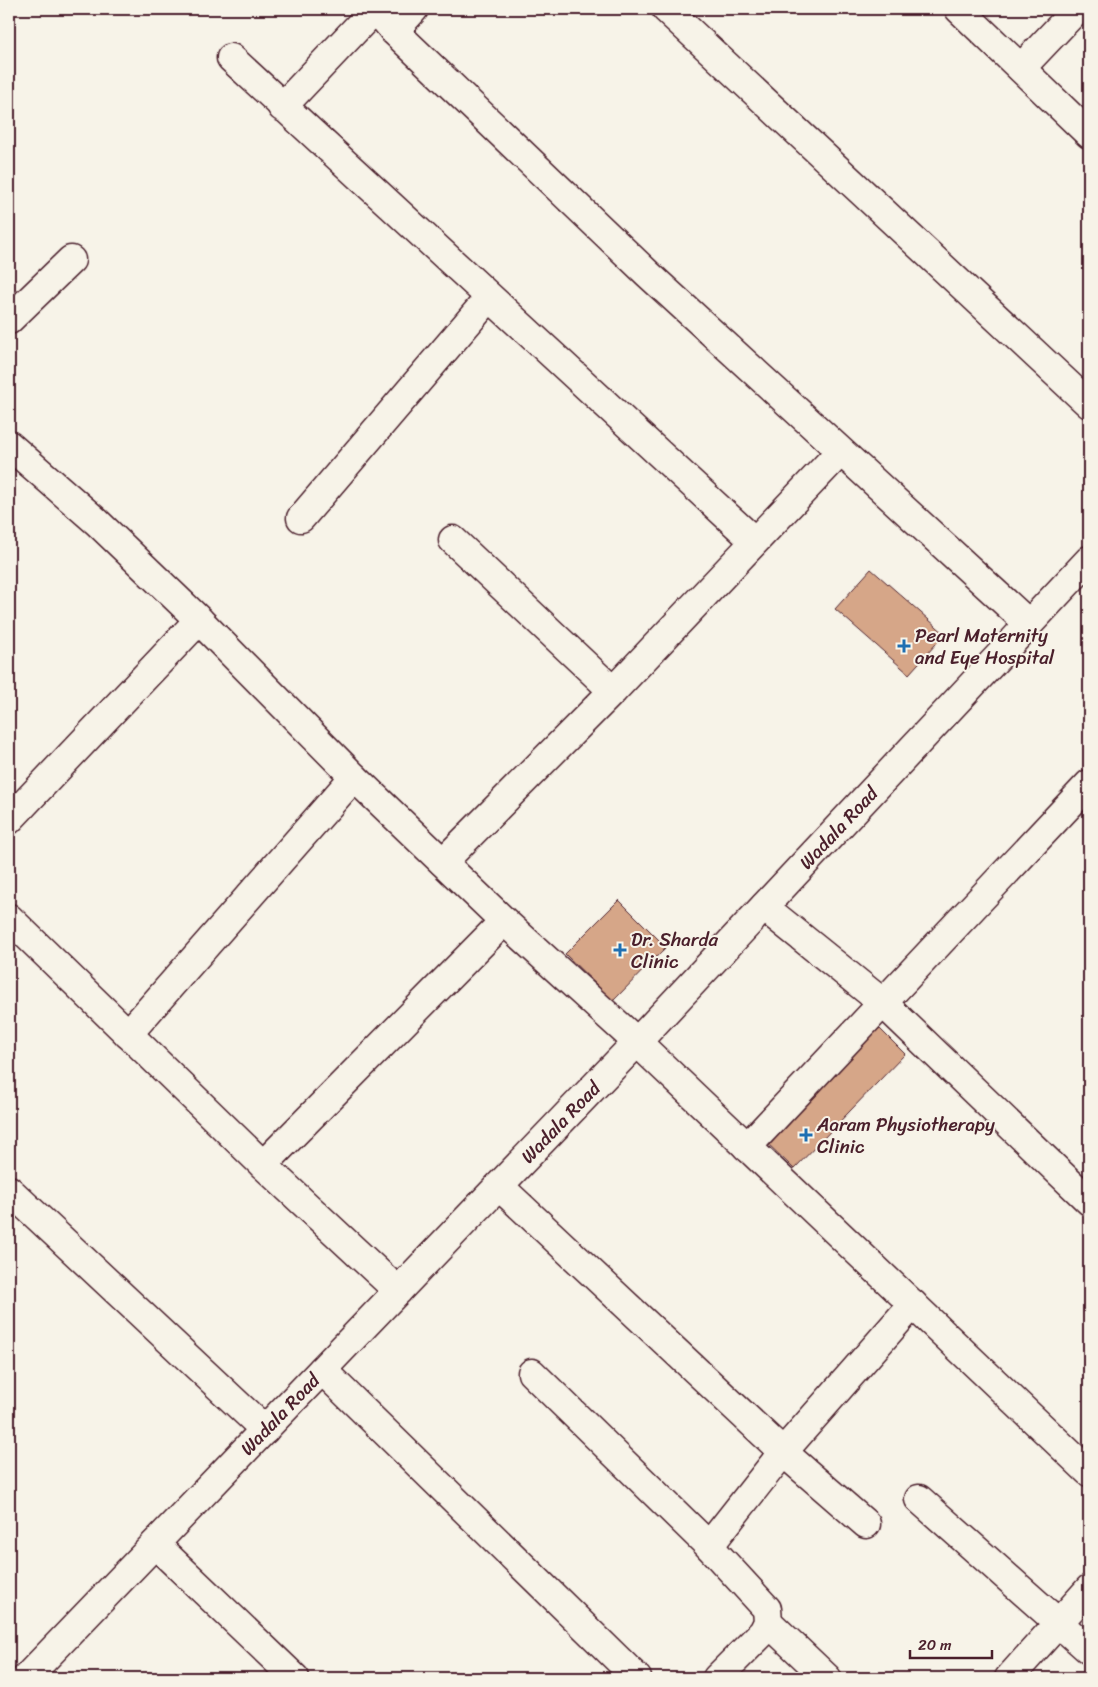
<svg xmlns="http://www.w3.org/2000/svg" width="1098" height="1687" viewBox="0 0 1098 1687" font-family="Sriracha,sans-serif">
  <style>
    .building { fill: #d6a688; stroke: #4a1f2b }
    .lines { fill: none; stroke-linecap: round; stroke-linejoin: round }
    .minor-casing { stroke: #4a1f2b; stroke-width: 31 }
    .minor { stroke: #f7f3e8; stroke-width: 28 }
    .poi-dot { fill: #1f6fb2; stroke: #f7f3e8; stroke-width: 2 }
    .labels { text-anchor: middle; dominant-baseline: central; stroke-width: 4; stroke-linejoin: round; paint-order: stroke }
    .poi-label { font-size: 19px; fill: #4a1f2b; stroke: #f7f3e8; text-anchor: start }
    .street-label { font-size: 19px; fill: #4a1f2b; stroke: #f7f3e8 }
  </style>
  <rect width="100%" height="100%" fill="#f7f3e8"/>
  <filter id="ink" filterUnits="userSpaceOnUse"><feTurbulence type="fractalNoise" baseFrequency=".02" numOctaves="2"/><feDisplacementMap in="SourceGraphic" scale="10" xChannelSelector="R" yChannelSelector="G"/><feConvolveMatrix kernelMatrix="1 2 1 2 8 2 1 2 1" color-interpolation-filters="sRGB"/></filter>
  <g filter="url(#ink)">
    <!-- building -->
    <path class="building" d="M871 569 945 634 909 674 835 609Z
      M619 900 666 947 613 1001 565 954Z
      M876 1025 905 1054 794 1169 764 1140Z"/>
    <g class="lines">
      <!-- minor casing -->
      <g class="minor-casing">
        <g id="minor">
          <path d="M376 9 394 31 648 274 1029 624"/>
          <path d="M666 9 1089 404"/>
          <path d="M959 9 1089 134"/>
          <path d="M394 31 414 9"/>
          <path d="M231 58 753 540"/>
          <path d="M1021 68 1077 9"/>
          <path d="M282 107 375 9"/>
          <path d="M9 320 71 260"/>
          <path d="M9 445 97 522 199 620 354 777 504 921 637 1042 1089 1472"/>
          <path d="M301 518 489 298"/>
          <path d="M453 540 613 691"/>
          <path d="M9 820 199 620"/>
          <path d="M443 862 613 691 840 452"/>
          <path d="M764 907 883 1003 1089 1201"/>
          <path d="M9 918 263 1165 398 1291"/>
          <path d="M128 1034 354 777"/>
          <path d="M747 1147 1089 784"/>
          <path d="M263 1165 504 921"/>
          <path d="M499 1186 783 1452 866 1524"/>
          <path d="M9 1190 265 1430"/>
          <path d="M322 1370 637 1678"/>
          <path d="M532 1373 709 1546 767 1609 768 1622 763 1632 717 1678"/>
          <path d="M919 1499 1089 1650"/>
          <path d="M155 1544 295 1678"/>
          <path d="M709 1546 783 1452 913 1304"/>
          <path d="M768 1622 827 1678"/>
          <path id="s1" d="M26 1678 637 1042 1089 560"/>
          <path d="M1009 1678 1089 1589"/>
        </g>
      </g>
      <!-- minor -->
      <use href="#minor" class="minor"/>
    </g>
  </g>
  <!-- markers -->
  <g class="poi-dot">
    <path d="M901.5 638.5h5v5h5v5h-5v5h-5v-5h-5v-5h5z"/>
    <path d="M617.5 942.5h5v5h5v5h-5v5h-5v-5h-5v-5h5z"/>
    <path d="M803.5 1127.5h5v5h5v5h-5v5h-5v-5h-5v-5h5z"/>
  </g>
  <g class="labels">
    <!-- poi labels -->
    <g class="poi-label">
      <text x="915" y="635">Pearl Maternity<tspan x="915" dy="22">and Eye Hospital</tspan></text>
      <text x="631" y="939">Dr. Sharda<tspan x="631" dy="22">Clinic</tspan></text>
      <text x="817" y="1124">Aaram Physiotherapy<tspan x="817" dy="22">Clinic</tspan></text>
    </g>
    <!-- street labels -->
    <g class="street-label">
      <text stroke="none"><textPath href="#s1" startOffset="1176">Wadala Road</textPath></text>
      <text stroke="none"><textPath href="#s1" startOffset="771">Wadala Road</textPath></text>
      <text stroke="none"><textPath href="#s1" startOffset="366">Wadala Road</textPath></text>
    </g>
  </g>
  <!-- margin -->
  <rect width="1098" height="1687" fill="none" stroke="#f7f3e8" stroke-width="30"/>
  <rect x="15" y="15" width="1068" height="1657" fill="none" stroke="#4a1f2b" stroke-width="2" filter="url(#ink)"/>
  <!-- scale -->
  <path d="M910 1650v8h82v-8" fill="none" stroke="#4a1f2b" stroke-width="2.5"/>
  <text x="918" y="1650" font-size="15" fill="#4a1f2b" stroke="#f7f3e8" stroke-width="4" paint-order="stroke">20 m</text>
</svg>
